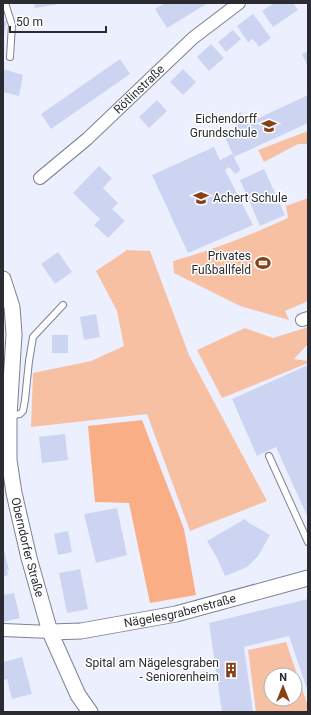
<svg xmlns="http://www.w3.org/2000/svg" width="311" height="715" viewBox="0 0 311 715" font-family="Roboto,sans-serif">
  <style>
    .green { fill: #f8c0a3; fill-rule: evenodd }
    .forest { fill: #faae86 }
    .building { fill: #ccd4f2 }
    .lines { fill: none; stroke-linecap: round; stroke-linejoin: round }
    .service-casing { stroke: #7d8291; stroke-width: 8 }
    .minor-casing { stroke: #7d8291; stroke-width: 14 }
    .tertiary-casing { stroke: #7d8291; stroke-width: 17 }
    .service { stroke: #fff; stroke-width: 6 }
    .minor { stroke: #fff; stroke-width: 12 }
    .tertiary { stroke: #fff; stroke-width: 15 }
    .labels { text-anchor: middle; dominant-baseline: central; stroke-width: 3; stroke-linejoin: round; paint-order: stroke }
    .street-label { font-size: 12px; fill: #2a2c32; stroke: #fff }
    .poi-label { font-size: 12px; fill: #2a2c32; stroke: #fff; text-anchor: end }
  </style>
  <rect width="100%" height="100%" fill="#ecf0fe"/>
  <!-- green -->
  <path class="green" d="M308 131V144H298L264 162 258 150Z
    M308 198V301L285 311 289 320 240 306 174 273 173 261C213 250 251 235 288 218L286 206Z
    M127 250 150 251 189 355 267 501 190 531 147 414 31 427 33 373 91 361 124 346 117 311 96 271Z
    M308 327V344L294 359 308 361V363L222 398 197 350 245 328 273 338Z
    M286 642 308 706V712H256L248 650ZM271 675H295V699H271Z"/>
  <!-- forest -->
  <path class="forest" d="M142 420 184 529 196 595 150 603 129 503 95 502 88 426Z"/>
  <!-- building -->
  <path class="building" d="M34 3H59V4L35 8Z
    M165 3H208L167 28 155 9Z
    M274 3H293L298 10 273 27 262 11Z
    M253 14 271 38 259 47 253 39 248 42 237 26Z
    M3 20 7 21 4 35H3Z
    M233 30 241 39 226 52 218 42Z
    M211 44 224 58 209 71 197 57Z
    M308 51V67L302 54Z
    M120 59 130 74 51 129 41 114Z
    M3 69 23 75 19 96 3 92Z
    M183 69 196 82 183 95 170 82Z
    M308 95V123L234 157 223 133 236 128 231 117 241 112 246 124Z
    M157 100 167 111 149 128 139 117Z
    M214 147 220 160 232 154 240 169 239 172 235 174 229 167 225 170 253 225 188 253 152 175Z
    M99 166 112 178 103 188 118 203 112 209 125 221 108 238 94 225 100 219 73 193Z
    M264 169 285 215 260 226 240 180Z
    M58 252 72 272 55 284 41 264Z
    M96 314 100 337 84 340 80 317Z
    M52 335H68V353H52Z
    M308 365V518L276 447 257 456 232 399Z
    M65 434 68 460 42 463 39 437Z
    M117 508 127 555 96 563 84 514Z
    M245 519 249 523 270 535 258 556 247 567 225 576 217 558 207 541Z
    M68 531 72 552 58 555 54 534Z
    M3 546 9 570H7L8 575 3 577Z
    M80 569 88 609 67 613 59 573Z
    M14 593 20 618 3 622V595Z
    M308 599V692L289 636 244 647 253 712H222L209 623Z
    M22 657 32 694 12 699 7 679 3 680V662Z"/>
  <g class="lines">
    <!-- service casing -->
    <g class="service-casing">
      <path id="service" d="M5 3 12 25 10 57
        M9 416 20 414 23 411 25 400 29 361 33 337 63 305
        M269 456 308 542"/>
    </g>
    <!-- minor casing -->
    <g class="minor-casing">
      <g id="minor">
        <path id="s1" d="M40 178 87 139 193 38 239 3"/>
        <path d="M302 320 308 318"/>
        <path d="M3 630 50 632"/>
      </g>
    </g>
    <!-- tertiary casing -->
    <g class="tertiary-casing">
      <g id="tertiary">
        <path id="s2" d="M3 279 12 307 14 334 9 416V460L14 493 29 558 50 632 78 695 90 712"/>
        <path id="s3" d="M50 632 81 631 176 614 308 578"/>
      </g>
    </g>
    <!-- service -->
    <use href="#service" class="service"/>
    <!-- minor -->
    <use href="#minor" class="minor"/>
    <!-- tertiary -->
    <use href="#tertiary" class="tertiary"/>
  </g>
  <!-- icons -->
  <defs>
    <g id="school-bare" transform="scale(1.2)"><path d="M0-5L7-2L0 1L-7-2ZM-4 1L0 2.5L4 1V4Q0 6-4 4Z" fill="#864117" stroke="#fff" stroke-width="2.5" paint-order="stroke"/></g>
    <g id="stadium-bare" transform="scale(1.2)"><path d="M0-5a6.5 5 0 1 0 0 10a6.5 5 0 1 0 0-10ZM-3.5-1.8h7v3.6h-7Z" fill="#864117" stroke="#fff" stroke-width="2.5" paint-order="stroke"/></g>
    <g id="building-bare" transform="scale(1.2)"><path d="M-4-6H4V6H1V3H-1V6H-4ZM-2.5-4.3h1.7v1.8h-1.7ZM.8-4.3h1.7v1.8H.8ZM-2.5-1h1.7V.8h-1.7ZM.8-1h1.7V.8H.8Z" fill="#864117" stroke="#fff" stroke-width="2.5" paint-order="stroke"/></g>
  </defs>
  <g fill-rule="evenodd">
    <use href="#school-bare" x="269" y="126"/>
    <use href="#school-bare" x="201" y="198"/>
    <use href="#stadium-bare" x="263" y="263"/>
    <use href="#building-bare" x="231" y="670"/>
  </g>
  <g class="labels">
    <!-- street labels -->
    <g class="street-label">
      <text stroke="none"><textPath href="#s1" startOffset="133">Rötlinstraße</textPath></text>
      <text stroke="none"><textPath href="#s2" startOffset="272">Oberndorfer Straße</textPath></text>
      <text stroke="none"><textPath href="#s3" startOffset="132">Nägelesgrabenstraße</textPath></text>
    </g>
    <!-- poi labels -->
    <g class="poi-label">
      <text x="257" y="119">Eichendorff<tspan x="257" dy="14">Grundschule</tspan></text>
      <text x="213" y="198" text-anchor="start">Achert Schule</text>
      <text x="251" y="256">Privates<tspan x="251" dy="14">Fußballfeld</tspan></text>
      <text x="219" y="663">Spital am Nägelesgraben<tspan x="219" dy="14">- Seniorenheim</tspan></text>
    </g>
  </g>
  <!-- border -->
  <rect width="311" height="715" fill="none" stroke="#2a2c32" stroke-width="8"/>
  <!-- north arrow -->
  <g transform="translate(283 687)"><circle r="19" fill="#ffffff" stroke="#aaabad"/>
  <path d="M0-3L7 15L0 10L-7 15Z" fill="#864117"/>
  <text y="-6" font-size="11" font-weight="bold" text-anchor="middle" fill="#2a2c32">N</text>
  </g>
  <!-- scale -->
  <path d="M10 26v6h96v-6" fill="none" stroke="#2a2c32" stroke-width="2"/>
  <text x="16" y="26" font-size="12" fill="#2a2c32" stroke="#ffffff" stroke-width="3" paint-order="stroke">50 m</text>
</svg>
